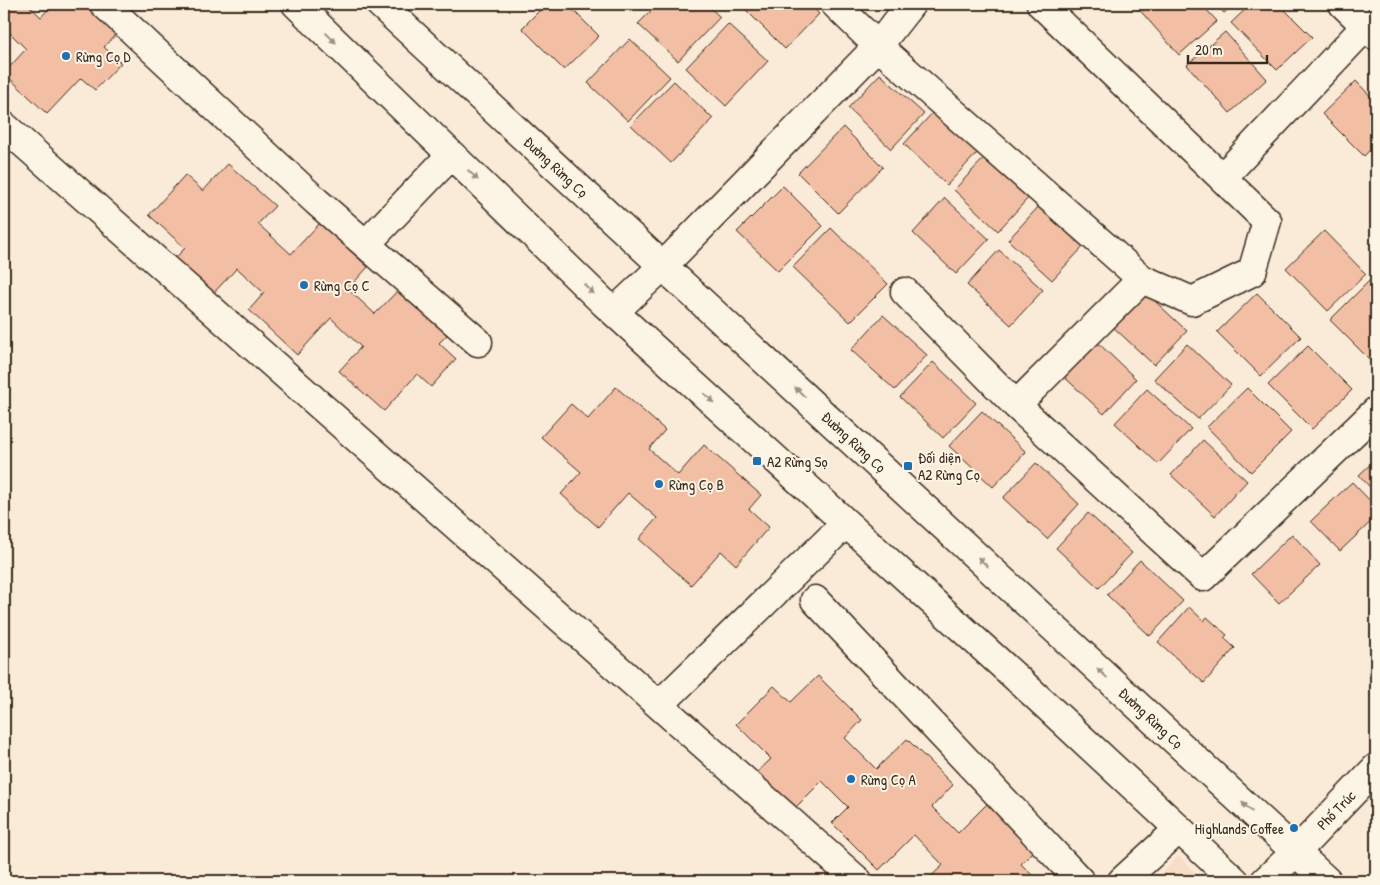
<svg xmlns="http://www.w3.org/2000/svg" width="1380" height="885" viewBox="0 0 1380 885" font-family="'Patrick Hand',sans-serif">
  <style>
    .built { fill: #f8ddc8 }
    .building { fill: #f2bfa4; stroke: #3b2a1e }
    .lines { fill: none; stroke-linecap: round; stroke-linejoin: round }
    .minor-casing { stroke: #3b2a1e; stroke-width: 31 }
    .minor { stroke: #fcf5e5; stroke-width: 28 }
    .oneway { fill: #9c9082 }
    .poi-dot { fill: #1f6fb2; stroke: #fcf5e5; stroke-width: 2 }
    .labels { text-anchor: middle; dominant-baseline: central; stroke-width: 4; stroke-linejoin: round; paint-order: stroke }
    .poi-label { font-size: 15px; fill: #3b2a1e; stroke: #fcf5e5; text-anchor: start }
    .street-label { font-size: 15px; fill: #3b2a1e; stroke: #fcf5e5 }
  </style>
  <rect width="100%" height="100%" fill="#faead8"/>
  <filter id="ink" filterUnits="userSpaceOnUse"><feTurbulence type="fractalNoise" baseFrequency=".02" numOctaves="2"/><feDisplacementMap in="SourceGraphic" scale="10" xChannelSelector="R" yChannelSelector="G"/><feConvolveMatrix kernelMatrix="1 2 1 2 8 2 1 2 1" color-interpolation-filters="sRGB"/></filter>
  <g filter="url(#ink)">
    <!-- built -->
    <path class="built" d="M1179 856 1204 881H1153Z"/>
    <!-- building -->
    <path class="building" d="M4 4H27L41 17 53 4H92L120 30 104 47 121 63 95 90 81 78 47 114 4 73 26 49 4 27Z
      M546 4H567L599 36 564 70 522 28Z
      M658 4H706L720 17 678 61 638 24Z
      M744 4H809L819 14 785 49 742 6Z
      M1141 4H1201L1217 21 1179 55 1137 7Z
      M1215 4H1234L1224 13Z
      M1251 4H1279L1312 37 1277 70 1231 23Z
      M728 24 768 61 726 106 686 68Z
      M1225 32 1267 79 1230 113 1187 65Z
      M630 39 670 77 628 121 588 83Z
      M880 74 924 114 891 149 848 108Z
      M674 81 713 119 671 163 631 125Z
      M1356 81 1376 102V144L1364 156 1322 114Z
      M936 109 980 150 947 185 904 144Z
      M843 127 883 167 838 213 798 173Z
      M987 155 1030 196 998 231 954 190Z
      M228 164 275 206 258 224 291 254 320 223 368 267 348 289 375 314 406 282 455 327 439 343 456 359 431 387 417 374 384 411 339 371 361 347 331 318 297 355 249 310 264 293 237 268 206 301 168 266 185 248 149 215 185 175 203 191Z
      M783 186 823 226 778 271 737 232Z
      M945 198 989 239 956 274 913 233Z
      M1040 205 1084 246 1052 280 1008 240Z
      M831 228 888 284 850 322 793 267Z
      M1324 231 1366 274 1328 311 1286 268Z
      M999 250 1043 290 1011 325 967 285Z
      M1370 280 1376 287V362L1374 364 1330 320Z
      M1143 290 1187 331 1154 365 1111 325Z
      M1257 293 1301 337 1261 376 1217 332Z
      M883 315 927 355 895 390 851 350Z
      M1093 338 1136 379 1104 414 1060 373Z
      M1187 344 1231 385 1198 419 1154 379Z
      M1308 346 1352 390 1312 429 1268 385Z
      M933 362 976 403 943 438 900 397Z
      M616 387 665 430 649 449 678 475 704 445 761 495 749 509 769 527 736 565 721 551 691 585 639 539 657 518 628 493 598 527 561 494 581 472 541 437 571 404 588 419Z
      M1247 388 1291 432 1251 472 1207 427Z
      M1147 389 1191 429 1158 464 1115 423Z
      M982 411 1026 452 993 487 949 446Z
      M1203 440 1247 481 1215 516 1171 475Z
      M1376 459V494L1359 475Z
      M1036 463 1079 504 1047 539 1003 498Z
      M1352 482 1376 507V517L1340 551 1311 521Z
      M1088 513 1132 553 1099 588 1056 548Z
      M1292 534 1320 565 1279 603 1251 574Z
      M1140 560 1183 601 1150 636 1107 595Z
      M1189 607 1204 621 1207 617 1227 635 1224 638 1235 648 1204 683 1158 642Z
      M818 676 862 720 845 738 876 769 907 739 953 785 932 807 958 833 990 801 1037 848 1021 864 1038 881H926L943 865 914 835 879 870 832 823 848 807 822 781 790 813 753 776 771 759 736 724 774 686 791 702Z"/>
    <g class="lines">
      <!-- minor casing -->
      <g class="minor-casing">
        <path id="minor" d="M104 4 317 202 478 342
          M296 4 604 303 1022 683 1235 881
          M380 4 1327 881
          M835 4 878 46 911 4
          M1343 4 1376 36
          M4 126 858 881
          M1222 178 1366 26
          M366 244 451 155
          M905 292 1016 405 1203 577 1376 411
          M614 312 663 266 878 46 1142 279 1192 301 1252 272 1267 221 1041 4
          M1016 405 1142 279
          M815 600 1080 881
          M659 705 846 523
          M1122 881 1179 829
          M1265 881 1296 852 1376 768"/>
      </g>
      <!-- minor -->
      <use href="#minor" class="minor"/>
    </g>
    <!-- one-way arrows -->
    <defs><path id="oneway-solid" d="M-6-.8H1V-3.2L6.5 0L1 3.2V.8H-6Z" transform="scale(1.25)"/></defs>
    <g class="oneway">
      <use href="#oneway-solid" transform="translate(331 38) rotate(44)"/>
      <use href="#oneway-solid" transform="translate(473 175) rotate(44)"/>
      <use href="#oneway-solid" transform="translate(589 289) rotate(44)"/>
      <use href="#oneway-solid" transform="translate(800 392) rotate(-137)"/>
      <use href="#oneway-solid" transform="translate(709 398) rotate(42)"/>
      <use href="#oneway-solid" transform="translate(983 562) rotate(-137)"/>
      <use href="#oneway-solid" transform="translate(1102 673) rotate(-137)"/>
      <use href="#oneway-solid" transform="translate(1247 807) rotate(-137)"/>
    </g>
  </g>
  <!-- markers -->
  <g class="poi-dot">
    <circle cx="66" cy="56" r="5"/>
    <circle cx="304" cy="285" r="5"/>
    <rect x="752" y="456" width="10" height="10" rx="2.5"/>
    <rect x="903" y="461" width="10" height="10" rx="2.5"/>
    <circle cx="659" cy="484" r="5"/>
    <circle cx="851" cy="779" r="5"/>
    <circle cx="1294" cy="828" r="5"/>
  </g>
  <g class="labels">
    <!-- poi labels -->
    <g class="poi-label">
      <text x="76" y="56">Rừng Cọ D</text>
      <text x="314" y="285">Rừng Cọ C</text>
      <text x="918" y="457">Đối diện<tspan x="918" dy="17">A2 Rừng Cọ</tspan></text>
      <text x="767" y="461">A2 Rừng Sọ</text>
      <text x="669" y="484">Rừng Cọ B</text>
      <text x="861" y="779">Rừng Cọ A</text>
      <text x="1284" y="828" text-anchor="end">Highlands Coffee</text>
    </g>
    <!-- street labels -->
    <g class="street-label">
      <text transform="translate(556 167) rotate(43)">Đường Rừng Cọ</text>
      <text transform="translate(854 442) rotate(43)">Đường Rừng Cọ</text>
      <text transform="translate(1151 718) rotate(43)">Đường Rừng Cọ</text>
      <text transform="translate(1336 810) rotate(-46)">Phố Trúc</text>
    </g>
  </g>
  <!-- margin -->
  <rect width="1380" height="885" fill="none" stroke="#fcf5e5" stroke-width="20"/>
  <rect x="10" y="10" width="1360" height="865" fill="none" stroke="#3b2a1e" stroke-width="2" filter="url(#ink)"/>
  <!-- scale -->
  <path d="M1188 55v8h79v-8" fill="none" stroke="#3b2a1e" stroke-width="2.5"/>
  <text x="1195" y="55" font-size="15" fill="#3b2a1e" stroke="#fcf5e5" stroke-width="4" paint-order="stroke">20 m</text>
</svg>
